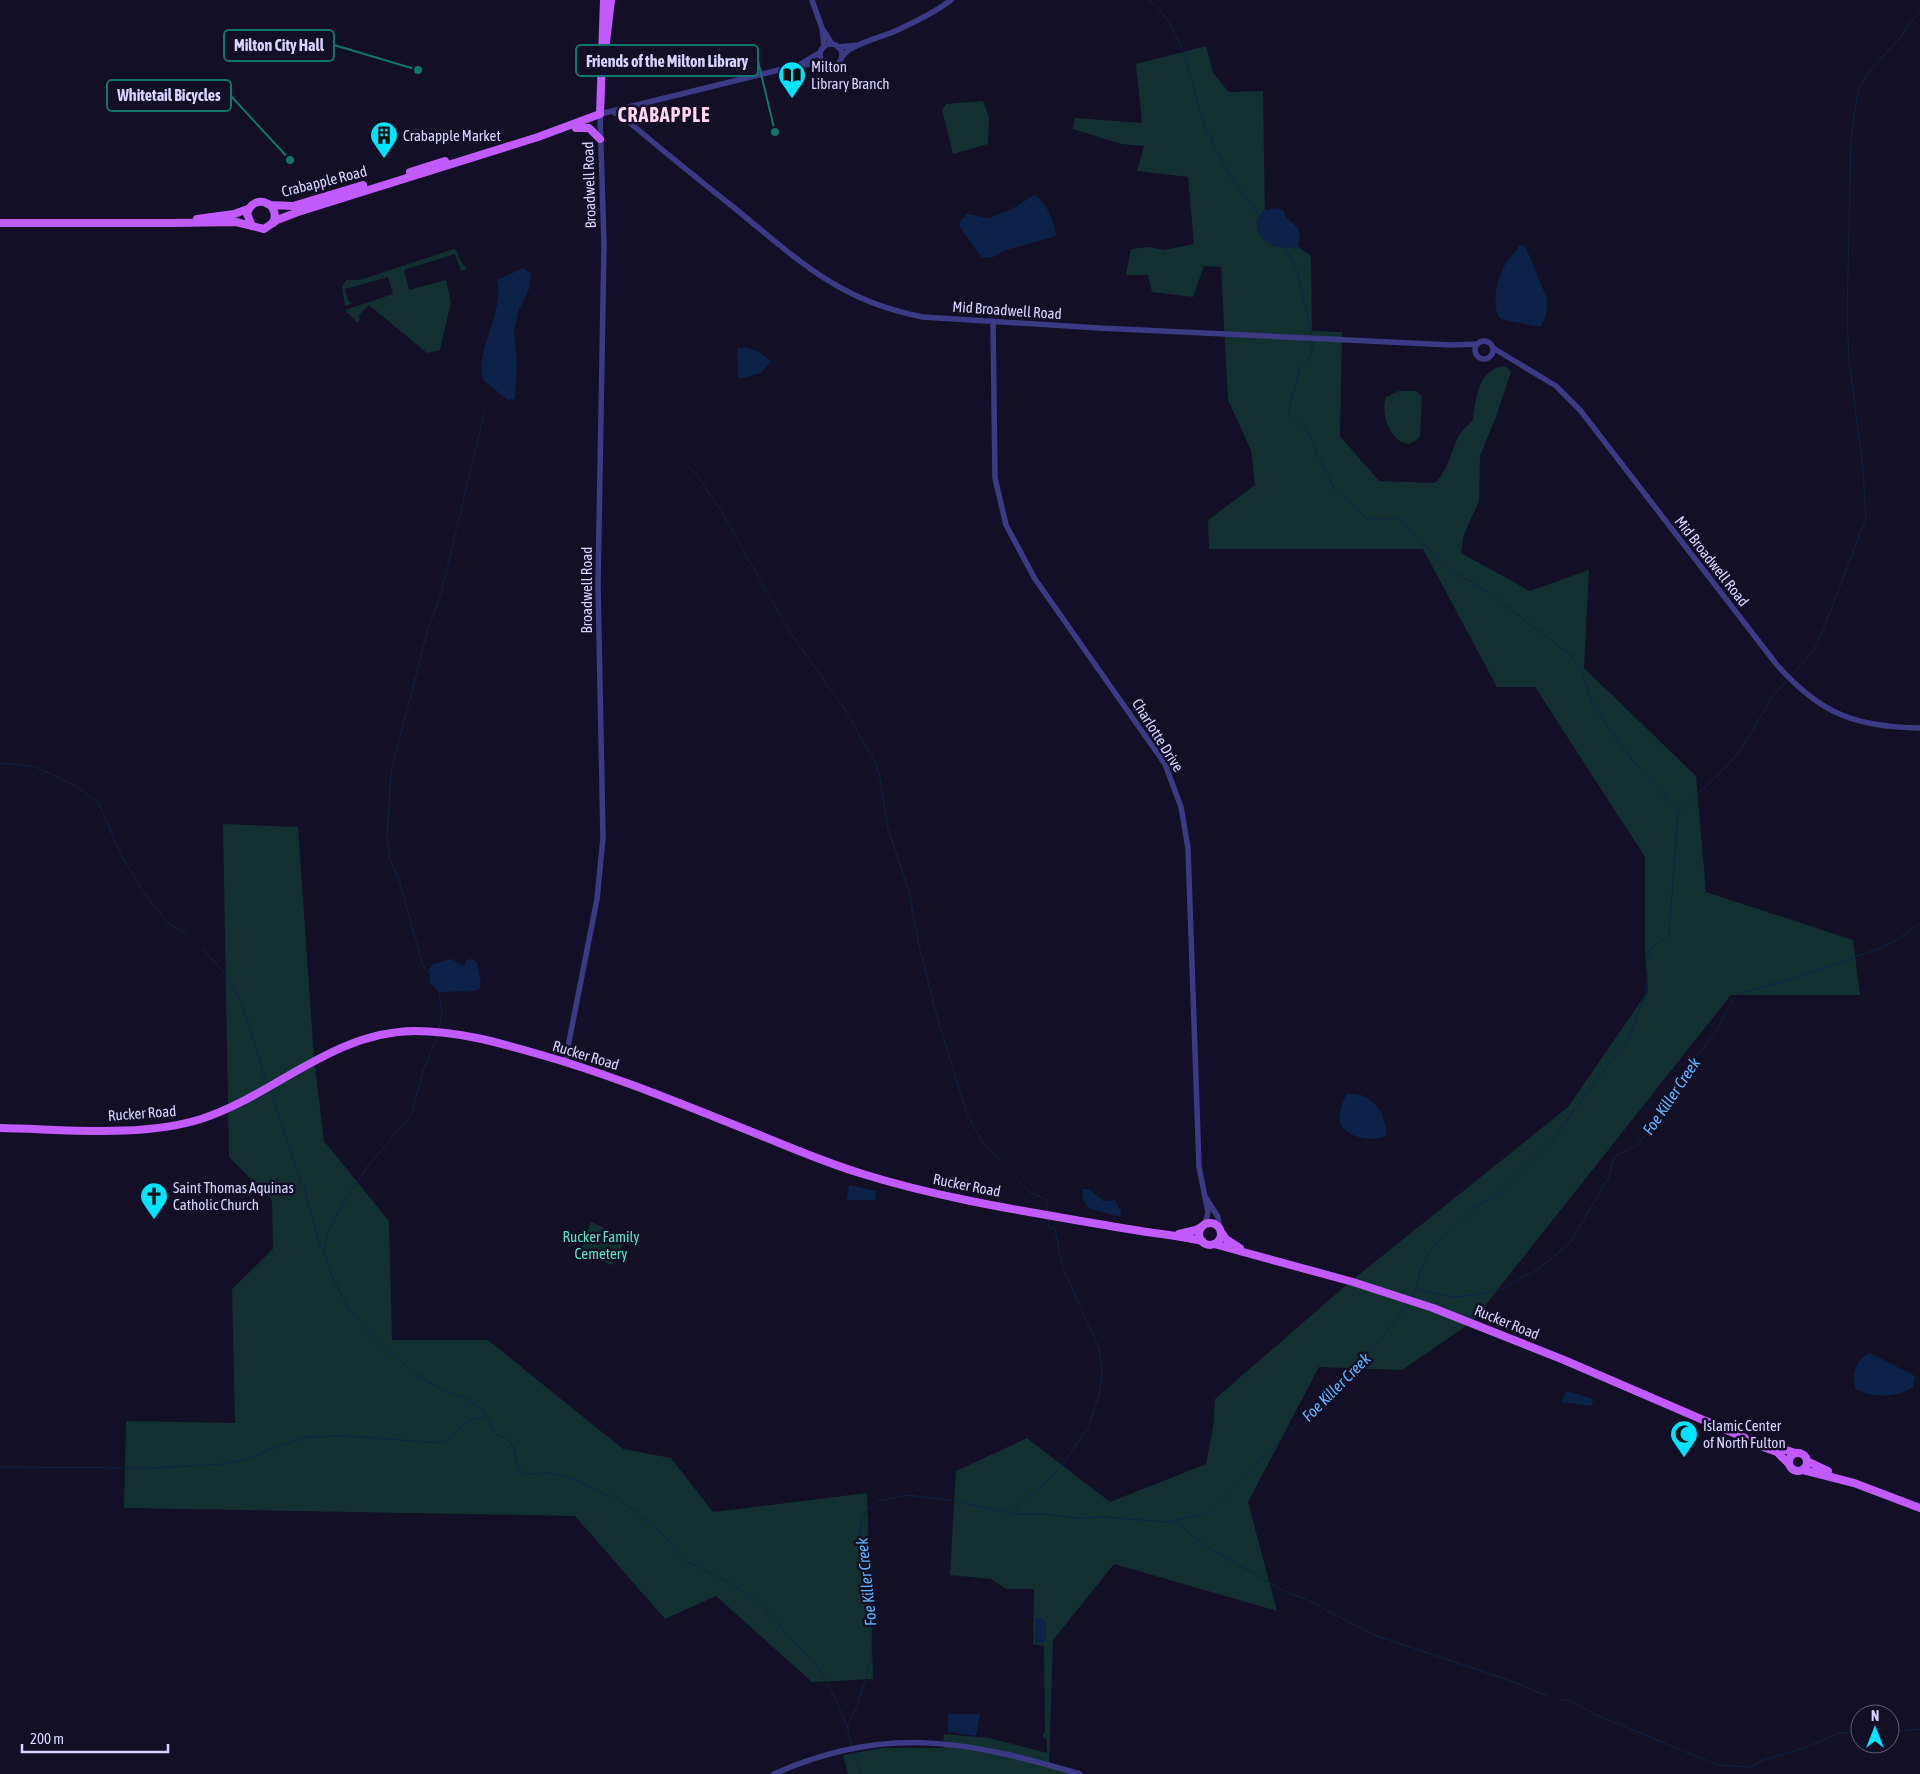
<svg xmlns="http://www.w3.org/2000/svg" width="1920" height="1774" viewBox="0 0 1920 1774" font-family="'Asap Condensed',sans-serif">
  <style>
    .green { fill: #12302f }
    .water { fill: #0c2248 }
    .lines { fill: none; stroke-linecap: round; stroke-linejoin: round }
    .stream { stroke: #0c2248; stroke-width: 1 }
    .minor { stroke: #3d3a85; stroke-width: 5.5 }
    .major { stroke: #c25bff; stroke-width: 8 }
    .labels { text-anchor: middle; dominant-baseline: central; stroke-width: 5; stroke-linejoin: round; paint-order: stroke }
    .poi-label { font-size: 15px; fill: #d9d4ff; stroke: #130f26; text-anchor: start }
    .street-label { font-size: 15px; fill: #d9d4ff; stroke: #130f26 }
    .park-label { font-size: 15px; fill: #5fe0c0; stroke: #130f26 }
    .water-label { font-size: 16px; font-style: italic; fill: #62b6ff; stroke: #130f26 }
    .district-label { font-size: 20px; font-weight: bold; letter-spacing: 1px; fill: #ffd6f0; stroke: #130f26 }
    .leader { fill: none; stroke: #0f766e; stroke-width: 2 }
    .callout-dot { fill: #0f766e; stroke: #130f26; stroke-width: 2 }
    .callout { fill: #130f26; stroke: #0f766e; stroke-width: 2 }
    .callout-label { font-size: 16px; text-anchor: middle; font-weight: bold; fill: #d9d4ff }
  </style>
  <rect width="100%" height="100%" fill="#130f26"/>
  <!-- green -->
  <path class="green" d="M1206 46 1213 73 1229 92 1263 91 1265 223 1311 256 1312 331 1342 332 1340 436 1379 481 1435 483C1450 469 1451 447 1462 431 1465 427 1470 423 1473 420 1475 398 1479 367 1506 366L1511 372 1497 414 1480 456 1479 501 1463 537 1461 553 1530 591 1589 570 1584 668 1696 776 1706 892 1853 940 1860 995H1731L1472 1322 1402 1370 1319 1367 1248 1502 1277 1611 1114 1564 1053 1640 1049 1767 1078 1774H848L843 1755 882 1748H943L944 1734 989 1738 1047 1753V1740L1042 1736 1045 1731 1044 1646 1033 1644 1034 1589H1006L991 1579 950 1575 956 1471 1027 1438 1110 1502 1206 1464 1213 1428 1215 1399 1351 1281 1568 1107 1648 991 1645 950V857L1535 687H1497L1423 549H1209L1208 520 1255 485 1251 450 1228 400 1221 267 1204 266 1193 297 1152 292 1148 275H1126L1131 249 1149 247 1164 250 1194 244 1188 177 1137 171 1144 146 1121 144 1073 129 1075 118 1142 123 1136 64Z
    M983 101 989 117 988 144 953 154 942 110 946 104Z
    M454 249 458 253 460 260 467 269 461 271 455 254 404 270 409 290 446 280 451 302 440 350 427 353 369 305 358 316 360 319 358 323 345 310 393 294 388 277 345 289 348 300 352 304 345 306 342 287 346 280H360Z
    M1399 391H1416L1422 396 1420 436 1417 440 1409 444C1390 443 1380 412 1386 397Z
    M223 824 298 827 314 1058 324 1141 389 1221 392 1340H488L623 1449 671 1458 713 1512 867 1493 873 1679 812 1682 716 1596 665 1619 575 1516 124 1508 126 1421 235 1423 232 1289 273 1249 272 1200 229 1157Z
    M591 1222 627 1238 612 1265 579 1254Z"/>
  <!-- water -->
  <path class="water" d="M1034 195C1045 199 1056 225 1056 236L1006 250 993 257 982 258 960 227V221L967 214 989 218 1010 210Z
    M1276 208 1283 210 1286 217 1298 228 1300 239 1297 248 1274 247 1259 236 1256 221 1264 210Z
    M1522 245 1526 248 1546 296C1548 305 1547 319 1540 327L1500 319C1491 305 1497 278 1505 265 1509 258 1515 253 1519 246Z
    M523 268 531 274 529 289 518 312 514 332 517 361 515 399 508 400 484 381C472 355 505 313 497 280Z
    M746 347 761 353 771 361 761 373 738 379 737 349Z
    M451 959 464 966 467 960 472 959 477 962 481 983 480 988 475 991 439 992 430 983 429 969 433 964Z
    M1347 1094C1370 1091 1387 1112 1386 1135 1376 1143 1351 1138 1343 1128 1336 1120 1342 1101 1347 1094Z
    M849 1185 876 1191 875 1200H847Z
    M1083 1189H1089L1103 1201 1115 1200 1121 1211 1120 1217 1088 1208 1082 1196Z
    M1870 1353 1915 1376 1913 1387C1898 1398 1872 1398 1856 1389 1851 1377 1856 1357 1870 1353Z
    M1567 1391 1593 1399 1592 1406 1561 1402Z
    M1036 1618H1042L1046 1622V1640L1042 1643 1035 1642Z
    M948 1714H980L976 1736 948 1732Z"/>
  <g class="lines">
    <!-- stream -->
    <path class="stream" d="M1149 0C1187 29 1190 88 1206 128 1219 161 1238 190 1261 216
      M1286 249 1298 274 1312 334
      M1312 340V354L1300 368 1288 413 1306 429 1334 488 1368 519H1401L1420 542 1437 555 1453 571 1485 590 1572 656 1582 673 1593 704 1612 733 1641 771 1663 793 1678 812 1669 935 1648 951V958
      M687 465 697 475 720 509 789 631 843 707 875 762 880 778 888 829 909 892 919 945 935 1010 966 1111 981 1140 999 1160 1031 1193 1047 1200V1211
      M1791 676 1813 651 1822 633 1866 518 1863 470 1849 359 1847 317 1851 138 1858 90 1870 70 1899 39 1914 18 1920 12
      M0 763 36 767 76 786 99 803 121 855 147 897 168 923 188 935
      M1678 812C1700 791 1726 771 1743 746 1759 723 1768 698 1788 679
      M202 949C243 986 250 1029 265 1079
      M429 973 423 966 399 880 390 859 387 840 391 772 428 629 441 594 485 410
      M439 1029 442 1013 439 992
      M271 1092 301 1182 304 1187 320 1246 326 1255 331 1274 349 1309 380 1344 418 1375 436 1387 470 1401 482 1409 496 1434 510 1442 514 1448 519 1471 528 1474 550 1473 571 1478 621 1501 660 1531 684 1560 731 1583 761 1605 819 1669 833 1693 847 1726 852 1747
      M324 1250 328 1233 346 1198 367 1167 411 1115 424 1068 438 1035
      M1416 1288 1421 1269 1430 1250 1474 1209 1502 1190 1553 1140 1592 1085 1627 1041 1646 992 1648 972
      M1412 1297 1416 1289 1454 1297 1482 1294 1502 1289 1541 1267 1570 1243 1608 1179 1614 1157 1637 1145 1661 1117 1678 1080 1712 1037 1737 994 1798 977 1878 949 1895 941 1920 923
      M0 1467 153 1468 222 1464 252 1458 265 1451 307 1437 348 1436 441 1443 452 1437 466 1422 484 1416
      M1013 1514 1022 1502 1045 1484 1066 1460 1089 1426 1099 1395 1102 1372 1099 1348 1062 1266 1055 1229 1049 1228 1048 1217
      M1176 1522 1204 1545 1284 1591 1307 1600 1374 1635 1514 1682 1547 1696
      M1560 1699 1571 1701 1594 1714 1718 1765 1751 1767 1761 1761 1804 1748 1840 1733 1860 1732
      M847 1726 859 1701 871 1659 872 1623 860 1545 861 1523 866 1511 877 1501 908 1495 961 1502 1012 1514H1045L1074 1518 1105 1517 1165 1522 1199 1515 1211 1510 1223 1499 1307 1413 1374 1348 1409 1303
      M1890 1732 1920 1729
      M853 1751 861 1774"/>
    <!-- minor -->
    <path class="minor" d="M812 0 822 28 824 46
      M822 28 832 44
      M820 55a11 11 0 1 1 22 0a11 11 0 1 1-22 0Z
      M838 47 859 45
      M842 57C849 45 879 38 893 32 913 23 934 13 951 0
      M799 65 819 53
      M612 111 624 118C661 149 699 180 737 210 799 261 841 302 923 317L1099 328 1452 345 1477 344
      M993 321 995 478 1006 525 1035 579 1165 764 1181 807 1188 848 1199 1167 1208 1212 1205 1224
      M1475 350a9 9 0 1 1 18 0a9 9 0 1 1-18 0Z
      M1493 348 1556 386 1580 410 1777 665C1821 714 1855 727 1920 728
      M565 1062 597 899 603 838 598 584 604 245 600 114 799 65 823 64
      M1206 1198 1218 1217 1220 1229
      M774 1774C886 1724 967 1741 1080 1774"/>
    <!-- major -->
    <path class="major" d="M605 51 611 0
      M600 114 604 0
      M576 128H589L600 139
      M410 172 445 161
      M270 205 293 206 363 185
      M197 219 234 214 248 209
      M0 223H175
      M173 223 236 222 264 229 277 220 298 212 538 137 600 114
      M252 226 247 214C253 192 282 203 273 223
      M0 1128C64 1129 140 1138 201 1119 275 1095 332 1032 414 1031 457 1031 497 1042 538 1054 613 1075 684 1105 757 1134 792 1148 826 1163 863 1174 946 1200 1036 1213 1122 1228 1149 1233 1176 1235 1202 1241
      M1199 1234a11 11 0 1 1 22 0a11 11 0 1 1-22 0Z
      M1221 1232 1226 1239 1240 1248
      M1179 1234 1196 1230 1203 1226
      M1214 1244 1353 1282 1433 1308 1564 1360 1745 1438 1749 1442 1777 1452 1789 1464
      M1771 1445 1795 1453
      M1789 1462a9 9 0 1 1 18 0a9 9 0 1 1-18 0Z
      M1807 1461 1828 1471
      M1803 1470 1854 1483 1920 1508"/>
  </g>
  <!-- icons -->
  <defs>
    <g id="library-pin" transform="scale(1.4375)"><path d="M0 17L-7.5 6A9.5 9.5 0 1 1 7.5 6Z" fill="#00e5ff" stroke="#130f26"/><path d="M-6-4Q-3-5.5-.7-3.5V5Q-3 3-6 4ZM6-4Q3-5.5 .7-3.5V5Q3 3 6 4Z" fill="#111"/></g>
    <g id="building-pin" transform="scale(1.4375)"><path d="M0 17L-7.5 6A9.5 9.5 0 1 1 7.5 6Z" fill="#00e5ff" stroke="#130f26"/><path d="M-4-6H4V6H1V3H-1V6H-4ZM-2.5-4.3h1.7v1.8h-1.7ZM.8-4.3h1.7v1.8H.8ZM-2.5-1h1.7V.8h-1.7ZM.8-1h1.7V.8H.8Z" fill="#111"/></g>
    <g id="church-pin" transform="scale(1.4375)"><path d="M0 17L-7.5 6A9.5 9.5 0 1 1 7.5 6Z" fill="#00e5ff" stroke="#130f26"/><path d="M-1.2-6h2.4v3.5h3.3v2.4h-3.3V6h-2.4V-.1h-3.3v-2.4h3.3Z" fill="#111"/></g>
    <g id="mosque-pin" transform="scale(1.4375)"><path d="M0 17L-7.5 6A9.5 9.5 0 1 1 7.5 6Z" fill="#00e5ff" stroke="#130f26"/><path d="M3.5-4.9A6 6 0 1 0 3.5 4.9A5 5 0 1 1 3.5-4.9Z" fill="#111"/></g>
  </defs>
  <g fill-rule="evenodd">
    <use href="#library-pin" x="792" y="75"/>
    <use href="#building-pin" x="384" y="135"/>
    <use href="#church-pin" x="154" y="1196"/>
    <use href="#mosque-pin" x="1684" y="1434"/>
  </g>
  <g class="labels">
    <!-- poi labels -->
    <g class="poi-label">
      <text x="811" y="66">Milton<tspan x="811" dy="17">Library Branch</tspan></text>
      <text x="403" y="135">Crabapple Market</text>
      <text x="173" y="1187">Saint Thomas Aquinas<tspan x="173" dy="17">Catholic Church</tspan></text>
      <text x="1703" y="1425">Islamic Center<tspan x="1703" dy="17">of North Fulton</tspan></text>
    </g>
    <!-- street labels -->
    <g class="street-label">
      <text transform="translate(324 181) rotate(-14)">Crabapple Road</text>
      <text transform="translate(589 185) rotate(-92)">Broadwell Road</text>
      <text transform="translate(1007 310) rotate(4)">Mid Broadwell Road</text>
      <text transform="translate(1712 561) rotate(52)">Mid Broadwell Road</text>
      <text transform="translate(586 590) rotate(-90)">Broadwell Road</text>
      <text transform="translate(1158 735) rotate(58)">Charlotte Drive</text>
      <text transform="translate(586 1055) rotate(17)">Rucker Road</text>
      <text transform="translate(142 1113) rotate(-4)">Rucker Road</text>
      <text transform="translate(967 1185) rotate(11)">Rucker Road</text>
      <text transform="translate(1507 1322) rotate(22)">Rucker Road</text>
    </g>
    <!-- park labels -->
    <g class="park-label">
      <text x="601" y="1236">Rucker Family<tspan x="601" dy="17">Cemetery</tspan></text>
    </g>
    <!-- water labels -->
    <g class="water-label">
      <text transform="translate(1671 1096) rotate(-56)">Foe Killer Creek</text>
      <text transform="translate(1336 1387) rotate(-45)">Foe Killer Creek</text>
      <text transform="translate(866 1582) rotate(-96)">Foe Killer Creek</text>
    </g>
    <!-- district labels -->
    <g class="district-label">
      <text x="664" y="114">CRABAPPLE</text>
    </g>
  </g>
  <!-- callouts -->
  <path class="leader" d="M418 70L334 45M775 132L758 61M290 160L231 96"/>
  <g class="callout-dot">
    <circle cx="418" cy="70" r="5"/>
    <circle cx="775" cy="132" r="5"/>
    <circle cx="290" cy="160" r="5"/>
  </g>
  <g class="callout">
    <rect x="224" y="30" width="110" height="31" rx="5"/>
    <rect x="576" y="45" width="182" height="31" rx="5"/>
    <rect x="107" y="80" width="124" height="31" rx="5"/>
  </g>
  <g class="callout-label">
    <text x="279" y="51">Milton City Hall</text>
    <text x="667" y="67">Friends of the Milton Library</text>
    <text x="169" y="101">Whitetail Bicycles</text>
  </g>
  <!-- north arrow -->
  <g transform="translate(1875 1729)"><circle r="24" fill="#130f26" stroke="#625e7d"/>
  <path d="M0-4L9 19L0 12L-9 19Z" fill="#00e5ff"/>
  <text y="-8" font-size="14" font-weight="bold" text-anchor="middle" fill="#d9d4ff">N</text>
  </g>
  <!-- scale -->
  <path d="M22 1744v8h146v-8" fill="none" stroke="#d9d4ff" stroke-width="2.5"/>
  <text x="30" y="1744" font-size="15" fill="#d9d4ff" stroke="#130f26" stroke-width="4" paint-order="stroke">200 m</text>
</svg>
